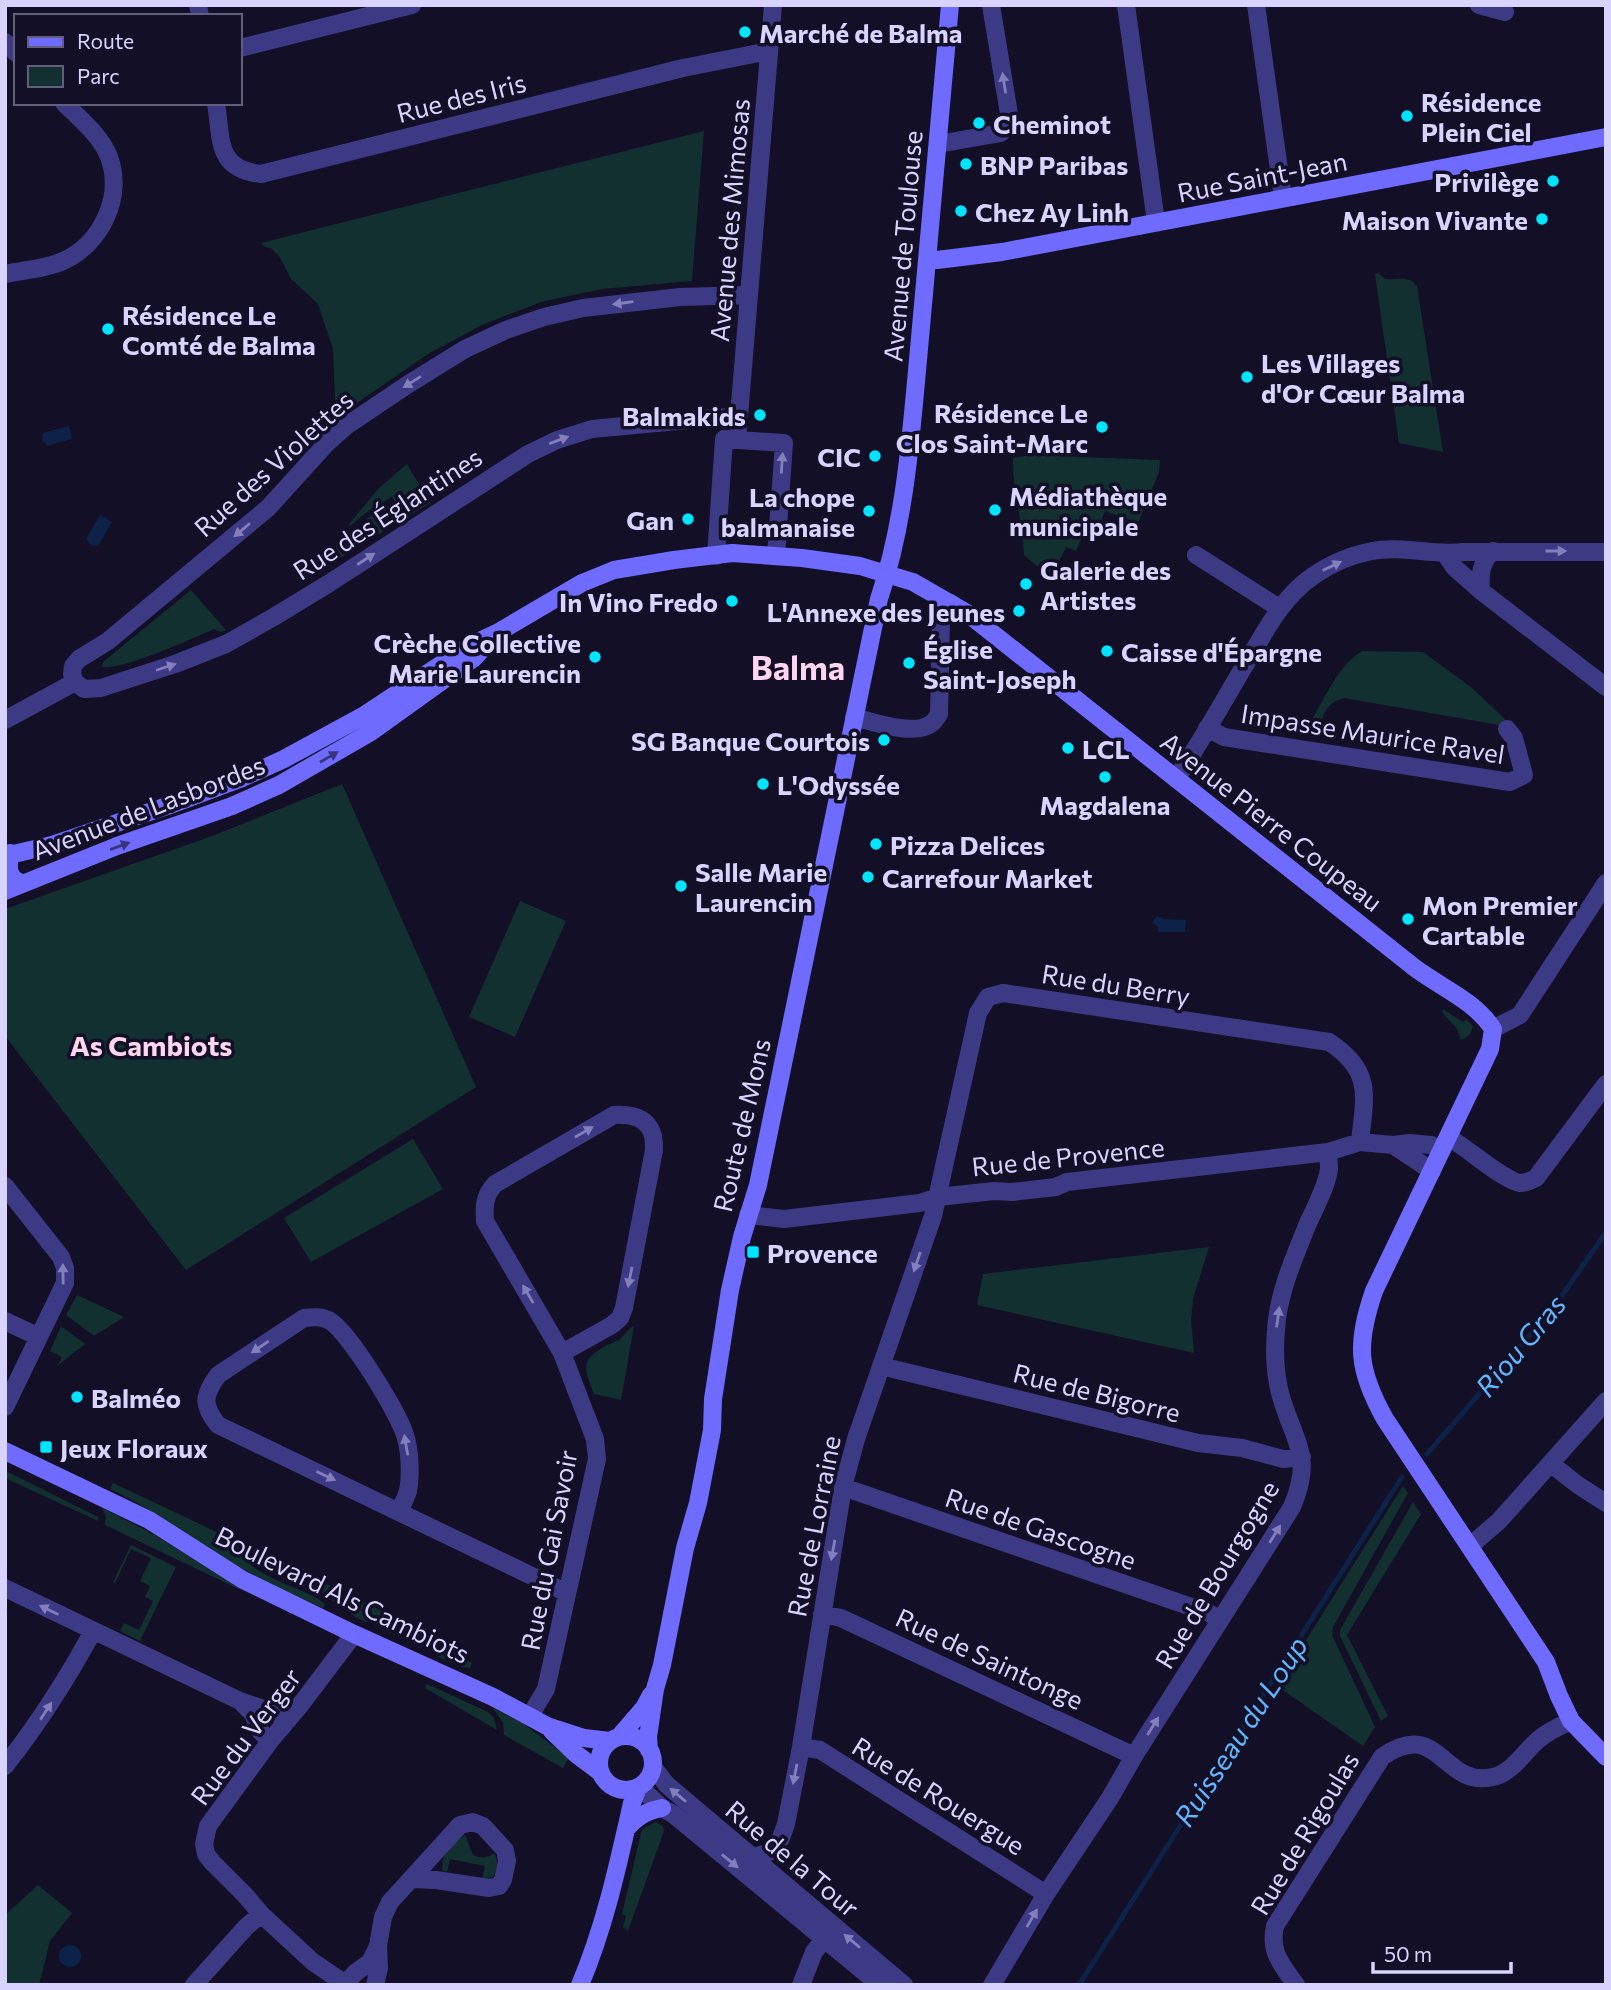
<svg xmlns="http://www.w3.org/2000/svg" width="1611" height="1990" viewBox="0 0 1611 1990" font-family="Commissioner,sans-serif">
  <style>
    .green { fill: #12302f }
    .water { fill: #0c2248 }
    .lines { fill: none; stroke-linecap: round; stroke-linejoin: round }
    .stream { stroke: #0c2248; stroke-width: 5 }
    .street { stroke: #3d3a85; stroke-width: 18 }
    .secondary { stroke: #6f6bff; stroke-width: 18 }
    .oneway { fill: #837fbc }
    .oneway2 { fill: #38347d }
    .poi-dot { fill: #00e5ff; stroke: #130f26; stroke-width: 2.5 }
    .labels { text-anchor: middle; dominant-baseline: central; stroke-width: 7; stroke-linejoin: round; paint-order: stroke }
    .poi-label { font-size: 26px; font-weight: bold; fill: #d9d4ff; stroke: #130f26; text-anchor: start }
    .street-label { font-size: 26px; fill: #d9d4ff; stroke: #130f26 }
    .neighbourhood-label { font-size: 28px; font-weight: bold; fill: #ffd6f0; stroke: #130f26 }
    .water-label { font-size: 28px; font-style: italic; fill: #62b6ff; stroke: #130f26 }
    .district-label { font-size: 33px; font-weight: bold; fill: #ffd6f0; stroke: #130f26 }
  </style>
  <rect width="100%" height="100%" fill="#130f26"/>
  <!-- green -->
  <path class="green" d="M704 131 692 281 602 289 541 302 482 325 428 354 351 407 345 400 339 405 335 399 333 349 318 304 291 279 279 256 271 248 265 247 261 243Z
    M1378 273 1385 279C1397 280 1409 275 1417 286L1443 452 1399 443 1375 274Z
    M1030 455 1160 460 1159 472 1138 523 1105 511 1096 534 1085 530 1076 551 1066 547 1051 578 1024 555C1023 522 1012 491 1013 458Z
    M407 464 430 503 403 519 394 505 396 503 392 497 368 511 350 526 349 524 379 488Z
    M386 508H390C395 513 394 517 397 523L312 575 344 537 362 525 364 528 369 524 366 519 380 509 382 511Z
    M191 590 226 630 221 632 214 629C194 638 120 671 102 667L103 662Z
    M1362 651 1423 652 1472 688 1505 719 1499 725 1344 698C1331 702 1326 707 1322 720L1313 718C1327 694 1338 666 1362 651Z
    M342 784 476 1087 186 1270 5 1036V909L212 836Z
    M520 901 566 921 515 1037 469 1017Z
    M1443 1009 1463 1022 1466 1019 1473 1026C1471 1034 1469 1037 1461 1040L1457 1029 1442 1012Z
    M413 1139 443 1189 311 1262 284 1218Z
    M1209 1247 1193 1299 1191 1320 1194 1353 977 1305 983 1274Z
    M77 1295 124 1317 94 1336 66 1315Z
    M61 1326 85 1344 57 1366 62 1357 50 1351Z
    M634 1326 621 1400 594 1394C584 1368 579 1360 607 1345 612 1343 619 1341 622 1337 627 1333 627 1329 634 1326Z
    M6 1471 98 1517V1521L5 1478Z
    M113 1483 240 1543C239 1576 304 1586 325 1604L323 1608C292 1594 260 1580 231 1562 190 1537 153 1509 110 1489Z
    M1403 1486 1408 1493 1333 1627 1332 1635 1375 1727 1363 1746 1277 1686Z
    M1413 1502 1421 1514 1347 1635 1388 1716 1381 1721 1340 1636V1630Z
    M102 1508 155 1535 245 1592 105 1525 106 1516Z
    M131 1545 176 1567 140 1641 120 1631 124 1623 139 1630 153 1601 145 1597 150 1586 140 1581 151 1558 131 1549 115 1583 113 1582Z
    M245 1545 366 1603 396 1619 397 1631 395 1635 379 1628 380 1626 369 1621 367 1622C349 1616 338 1603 322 1593 303 1580 251 1571 245 1545Z
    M402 1623 434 1641 430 1651 401 1638Z
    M442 1646 472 1663 470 1668 462 1667 438 1657Z
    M427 1684 488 1712 494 1718 497 1730 425 1688Z
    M493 1708 524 1724 569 1758 563 1768 504 1735 503 1723Z
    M656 1822 663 1826 664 1831 628 1931 623 1927 626 1916 622 1914 642 1829Z
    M465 1835 473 1855C481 1859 488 1858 494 1853 499 1861 497 1869 493 1877L482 1879 485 1866 450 1859 447 1872 443 1871C439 1856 453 1843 465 1835Z
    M38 1885 72 1913 50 1941 39 1985H5V1915Z"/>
  <!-- water -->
  <path class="water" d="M69 426 72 439 46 446V443L42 441 43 433Z
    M100 515 112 522 98 546 96 545 92 546 86 539Z
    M1157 916 1164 919 1186 920 1185 932H1158V927L1152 922Z
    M59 1956a11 11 0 1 1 22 0a11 11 0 1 1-22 0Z"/>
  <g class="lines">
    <!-- stream -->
    <path class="stream" d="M1427 1454 1552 1310 1606 1232
      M1079 1985 1402 1477"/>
    <!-- street -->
    <path class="street" d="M198 5 200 16
      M1126 5 1156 222
      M1256 5 1283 198
      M1479 5 1505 12
      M5 42 16 53
      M240 48 412 5
      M216 103C222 141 216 169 261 174L683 68 759 53 769 54
      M938 144 1001 133 1010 120 991 5
      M5 274C23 270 46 269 63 261 101 244 124 197 109 157 101 136 80 119 64 103
      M737 440 773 5
      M1445 554 1455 568 1481 591 1606 687
      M1196 555 1279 608
      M716 556 724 439 784 443 776 556
      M1481 591C1480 575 1480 563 1493 551
      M75 682 72 674 73 666 79 659 108 641 268 508 327 443 346 426 407 385 465 349 506 330 544 317 583 308 680 297 749 295
      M75 682 84 689 101 688 175 664 226 644 272 618 328 584 528 454 557 440 592 429 709 418 739 417
      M854 717C873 722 916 737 932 723 935 721 937 717 939 714L941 620 951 603
      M5 720 75 682
      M1207 728 1224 737 1510 782 1524 775 1514 738 1507 729
      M1176 779C1203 739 1226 696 1251 655 1268 626 1284 596 1313 576 1330 564 1352 555 1372 551 1403 545 1432 556 1463 552H1606
      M1493 1029 1520 1015 1606 883
      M1448 1137C1466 1147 1504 1181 1520 1183 1526 1183 1530 1181 1536 1178L1606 1084
      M1393 1145 1432 1171
      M5 1186 61 1257 65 1268V1283L5 1407
      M748 1215 784 1219 920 1203 938 1197 994 1191 1012 1192 1056 1187 1067 1182 1328 1152 1360 1142 1393 1145 1410 1143 1431 1145 1442 1150
      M5 1321 39 1337
      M881 1366 1198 1443 1242 1448 1283 1459 1302 1457
      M1551 1464 1578 1485 1606 1503
      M843 1487 1209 1613 1220 1620
      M399 1511C402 1505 406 1498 408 1491 411 1476 410 1453 406 1438 400 1415 349 1332 330 1321 322 1316 313 1317 304 1318L218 1375C203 1396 202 1405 218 1425L567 1593
      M1470 1546 1499 1521 1606 1401
      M5 1588 240 1701 275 1713 288 1720
      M822 1614 841 1618 1134 1756
      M240 1701 253 1714 261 1732 270 1741
      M530 1716 546 1689 597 1459 595 1439 562 1353 485 1221C484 1206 484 1196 495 1184L614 1115C629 1114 646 1116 652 1133 654 1137 654 1145 654 1150L624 1308 620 1318 612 1325 562 1353
      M801 1747 820 1750 1046 1894
      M5 1766C39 1723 67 1679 93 1631
      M653 1767 667 1785 904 1985
      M640 1787 662 1808 673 1814 880 1985
      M752 1858 769 1852 774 1848 781 1838 786 1824 801 1747 843 1487 856 1439 933 1216 978 1013 988 997 1003 993 1329 1042C1373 1071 1365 1095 1360 1142
      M346 1984 355 1973 370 1962 378 1946
      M194 1985 246 1927 261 1914
      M347 1985 313 1962 261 1914 245 1895 212 1862 206 1854 204 1844 208 1826 270 1741 298 1708 354 1634
      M375 1985 379 1968 378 1946 383 1917 390 1902 460 1825 473 1822 483 1826 505 1850 507 1861 503 1880 499 1886 489 1888 436 1880 411 1879
      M801 1985 814 1952 824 1939
      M992 1985 1046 1894 1110 1798 1134 1756 1292 1507C1313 1457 1296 1445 1282 1400 1275 1378 1274 1353 1276 1330 1278 1294 1293 1261 1306 1228 1313 1211 1328 1185 1329 1168 1329 1163 1328 1157 1328 1152
      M1296 1985C1282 1965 1269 1952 1275 1926L1382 1757C1439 1716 1443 1789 1493 1777 1512 1773 1524 1752 1538 1740 1548 1731 1560 1726 1571 1721"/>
    <!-- secondary -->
    <path class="secondary" d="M928 259 937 260 1002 252 1606 137
      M10 853C8 867 7 879 22 883
      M5 856 52 845 170 805 242 778 284 759 363 716 469 646 497 633 582 583 614 570 674 560 732 553 802 558 860 566 913 582 967 613 1415 968C1442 988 1475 1001 1493 1029L1490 1049 1374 1291C1356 1344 1357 1369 1385 1419L1546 1662 1559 1696 1571 1721 1606 1757
      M5 891 117 846 232 806 279 785 371 732 474 658 490 640
      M5 1451 149 1520 243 1580 354 1634 493 1697 547 1726 584 1738 610 1741
      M552 1731 576 1754 600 1772
      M599 1763a27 27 0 1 1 54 0a27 27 0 1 1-54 0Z
      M619 1737 644 1708 651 1695
      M649 1750 648 1737 655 1689 662 1665 685 1548 698 1503 712 1430 713 1399 730 1290 742 1237 758 1185 879 599C906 518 911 434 919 349 930 234 939 120 950 5
      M626 1829C637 1817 646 1811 662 1808
      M580 1985C605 1926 618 1865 632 1803L638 1788"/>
  </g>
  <!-- one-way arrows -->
  <defs><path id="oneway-solid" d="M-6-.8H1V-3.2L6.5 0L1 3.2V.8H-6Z" transform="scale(1.75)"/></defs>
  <g class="oneway">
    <use href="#oneway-solid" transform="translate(1004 83) rotate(-99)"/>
    <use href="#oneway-solid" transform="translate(623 303) rotate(172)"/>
    <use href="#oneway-solid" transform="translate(412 382) rotate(148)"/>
    <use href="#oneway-solid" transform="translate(559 440) rotate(-21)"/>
    <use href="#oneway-solid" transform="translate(782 463) rotate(-86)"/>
    <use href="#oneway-solid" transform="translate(242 530) rotate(140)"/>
    <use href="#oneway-solid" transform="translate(1556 551)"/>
    <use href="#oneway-solid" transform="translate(366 559) rotate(-33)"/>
    <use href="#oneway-solid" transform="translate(1332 566) rotate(-26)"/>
    <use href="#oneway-solid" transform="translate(166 667) rotate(-18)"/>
    <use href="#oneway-solid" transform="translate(584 1132) rotate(-30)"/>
    <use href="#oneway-solid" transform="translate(917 1262) rotate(109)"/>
    <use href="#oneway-solid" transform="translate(63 1274) rotate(-91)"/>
    <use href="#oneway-solid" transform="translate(630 1277) rotate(101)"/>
    <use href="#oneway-solid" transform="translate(528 1294) rotate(-120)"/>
    <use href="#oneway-solid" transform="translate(1278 1317) rotate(-82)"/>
    <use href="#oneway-solid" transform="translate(260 1347) rotate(146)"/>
    <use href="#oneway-solid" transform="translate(406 1445) rotate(-100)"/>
    <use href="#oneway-solid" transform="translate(326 1476) rotate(25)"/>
    <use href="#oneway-solid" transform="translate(1275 1534) rotate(-58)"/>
    <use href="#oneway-solid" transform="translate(833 1550) rotate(100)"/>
    <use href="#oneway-solid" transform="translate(49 1610) rotate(-154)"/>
    <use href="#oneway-solid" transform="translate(46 1711) rotate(-57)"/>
    <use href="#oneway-solid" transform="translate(1153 1726) rotate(-58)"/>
    <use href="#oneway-solid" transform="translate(795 1774) rotate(101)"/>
    <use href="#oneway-solid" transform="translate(678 1795) rotate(-140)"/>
    <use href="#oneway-solid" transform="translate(730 1861) rotate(39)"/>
    <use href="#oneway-solid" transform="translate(1032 1918) rotate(-60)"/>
    <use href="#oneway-solid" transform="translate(852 1941) rotate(-140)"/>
  </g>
  <g class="oneway2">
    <use href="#oneway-solid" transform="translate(329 757) rotate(-30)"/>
    <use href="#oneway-solid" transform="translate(120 846) rotate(-20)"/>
  </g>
  <!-- markers -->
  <g class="poi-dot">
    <circle cx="745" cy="32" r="7"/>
    <circle cx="1407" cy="116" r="7"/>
    <circle cx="979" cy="123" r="7"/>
    <circle cx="966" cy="164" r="7"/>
    <circle cx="1553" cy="181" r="7"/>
    <circle cx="961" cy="211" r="7"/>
    <circle cx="1542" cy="219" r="7"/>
    <circle cx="108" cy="329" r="7"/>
    <circle cx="1247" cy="377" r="7"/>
    <circle cx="760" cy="415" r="7"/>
    <circle cx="1102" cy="427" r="7"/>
    <circle cx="875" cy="456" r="7"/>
    <circle cx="995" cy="510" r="7"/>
    <circle cx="869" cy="511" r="7"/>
    <circle cx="688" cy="519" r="7"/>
    <circle cx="1026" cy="584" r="7"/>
    <circle cx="732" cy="601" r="7"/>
    <circle cx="1019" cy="611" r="7"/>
    <circle cx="1107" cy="651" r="7"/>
    <circle cx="595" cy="657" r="7"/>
    <circle cx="909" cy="663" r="7"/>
    <circle cx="884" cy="740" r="7"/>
    <circle cx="1068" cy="748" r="7"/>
    <circle cx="1105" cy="777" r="7"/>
    <circle cx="763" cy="784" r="7"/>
    <circle cx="876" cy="844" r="7"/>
    <circle cx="868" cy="877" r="7"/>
    <circle cx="681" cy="886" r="7"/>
    <circle cx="1408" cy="919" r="7"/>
    <rect x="746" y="1245" width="14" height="14" rx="3.5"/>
    <circle cx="77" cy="1397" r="7"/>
    <rect x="39" y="1440" width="14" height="14" rx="3.5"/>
  </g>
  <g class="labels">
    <!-- poi labels -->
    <g class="poi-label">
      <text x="759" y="32">Marché de Balma</text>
      <text x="1421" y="101">Résidence<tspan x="1421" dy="30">Plein Ciel</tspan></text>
      <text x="993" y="123">Cheminot</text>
      <text x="980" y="164">BNP Paribas</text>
      <text x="1539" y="181" text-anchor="end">Privilège</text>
      <text x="975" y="211">Chez Ay Linh</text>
      <text x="1528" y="219" text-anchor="end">Maison Vivante</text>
      <text x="122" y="314">Résidence Le<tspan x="122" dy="30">Comté de Balma</tspan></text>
      <text x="1261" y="362">Les Villages<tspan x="1261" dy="30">d'Or Cœur Balma</tspan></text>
      <text x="1088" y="412" text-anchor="end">Résidence Le<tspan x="1088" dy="30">Clos Saint-Marc</tspan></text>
      <text x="746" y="415" text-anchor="end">Balmakids</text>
      <text x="861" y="456" text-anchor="end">CIC</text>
      <text x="1009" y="495">Médiathèque<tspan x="1009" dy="30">municipale</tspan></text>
      <text x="855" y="496" text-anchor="end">La chope<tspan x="855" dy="30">balmanaise</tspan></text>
      <text x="674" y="519" text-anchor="end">Gan</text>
      <text x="1040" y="569">Galerie des<tspan x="1040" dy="30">Artistes</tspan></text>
      <text x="718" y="601" text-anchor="end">In Vino Fredo</text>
      <text x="1005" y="611" text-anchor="end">L'Annexe des Jeunes</text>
      <text x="581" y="642" text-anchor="end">Crèche Collective<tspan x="581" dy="30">Marie Laurencin</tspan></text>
      <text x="923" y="648">Église<tspan x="923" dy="30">Saint-Joseph</tspan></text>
      <text x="1121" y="651">Caisse d'Épargne</text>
      <text x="870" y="740" text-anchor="end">SG Banque Courtois</text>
      <text x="1082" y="748">LCL</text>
      <text x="777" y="784">L'Odyssée</text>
      <text x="1105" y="804" text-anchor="middle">Magdalena</text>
      <text x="890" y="844">Pizza Delices</text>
      <text x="695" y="871">Salle Marie<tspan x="695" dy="30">Laurencin</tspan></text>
      <text x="882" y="877">Carrefour Market</text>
      <text x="1422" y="904">Mon Premier<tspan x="1422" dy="30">Cartable</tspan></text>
      <text x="767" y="1252">Provence</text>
      <text x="91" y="1397">Balméo</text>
      <text x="60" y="1447">Jeux Floraux</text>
    </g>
    <!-- street labels -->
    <g class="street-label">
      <text transform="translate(461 97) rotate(-14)">Rue des Iris</text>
      <text transform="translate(1262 176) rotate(-11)">Rue Saint-Jean</text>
      <text transform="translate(729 220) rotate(-85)">Avenue des Mimosas</text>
      <text transform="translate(902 246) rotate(-85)">Avenue de Toulouse</text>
      <text transform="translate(273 463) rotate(-42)">Rue des Violettes</text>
      <text transform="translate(387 513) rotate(-33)">Rue des Églantines</text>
      <text transform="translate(1373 733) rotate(9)">Impasse Maurice Ravel</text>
      <text transform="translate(148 807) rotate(-21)">Avenue de Lasbordes</text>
      <text transform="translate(1272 821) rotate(38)">Avenue Pierre Coupeau</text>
      <text transform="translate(1116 984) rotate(9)">Rue du Berry</text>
      <text transform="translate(741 1125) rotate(-77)">Route de Mons</text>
      <text transform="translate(1068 1156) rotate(-6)">Rue de Provence</text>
      <text transform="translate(1097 1392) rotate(14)">Rue de Bigorre</text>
      <text transform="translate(813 1526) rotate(-79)">Rue de Lorraine</text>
      <text transform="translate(1041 1528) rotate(19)">Rue de Gascogne</text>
      <text transform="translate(548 1550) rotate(-79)">Rue du Gai Savoir</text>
      <text transform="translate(1216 1574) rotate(-59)">Rue de Bourgogne</text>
      <text transform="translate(343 1594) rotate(26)">Boulevard Als Cambiots</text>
      <text transform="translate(990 1658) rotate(25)">Rue de Saintonge</text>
      <text transform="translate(245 1736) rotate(-53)">Rue du Verger</text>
      <text transform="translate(939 1795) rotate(32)">Rue de Rouergue</text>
      <text transform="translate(1304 1833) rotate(-59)">Rue de Rigoulas</text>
      <text transform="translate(793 1858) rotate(40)">Rue de la Tour</text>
    </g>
    <!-- neighbourhood labels -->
    <g class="neighbourhood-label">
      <text x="151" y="1045">As Cambiots</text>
    </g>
    <!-- water labels -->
    <g class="water-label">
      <text transform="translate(1520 1345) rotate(-50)">Riou Gras</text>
      <text transform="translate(1240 1731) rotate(-57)">Ruisseau du Loup</text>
    </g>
    <!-- district labels -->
    <g class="district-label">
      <text x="798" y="666">Balma</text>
    </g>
  </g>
  <!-- border -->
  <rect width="1611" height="1990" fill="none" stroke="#d9d4ff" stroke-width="14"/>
  <!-- legend -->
  <rect x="14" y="14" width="228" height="91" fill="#130f26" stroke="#625e7d" stroke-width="2"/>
  <rect x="28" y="37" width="35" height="10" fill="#6f6bff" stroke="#625e7d" stroke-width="2"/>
  <text x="77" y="49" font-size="21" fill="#d9d4ff">Route</text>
  <rect x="28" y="66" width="35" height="21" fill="#12302f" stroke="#625e7d" stroke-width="2"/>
  <text x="77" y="84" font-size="21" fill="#d9d4ff">Parc</text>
  <!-- scale -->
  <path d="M1373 1962v10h138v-10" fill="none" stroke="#d9d4ff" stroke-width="3.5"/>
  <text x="1384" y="1962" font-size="21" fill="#d9d4ff" stroke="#130f26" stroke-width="5" paint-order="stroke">50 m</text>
</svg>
